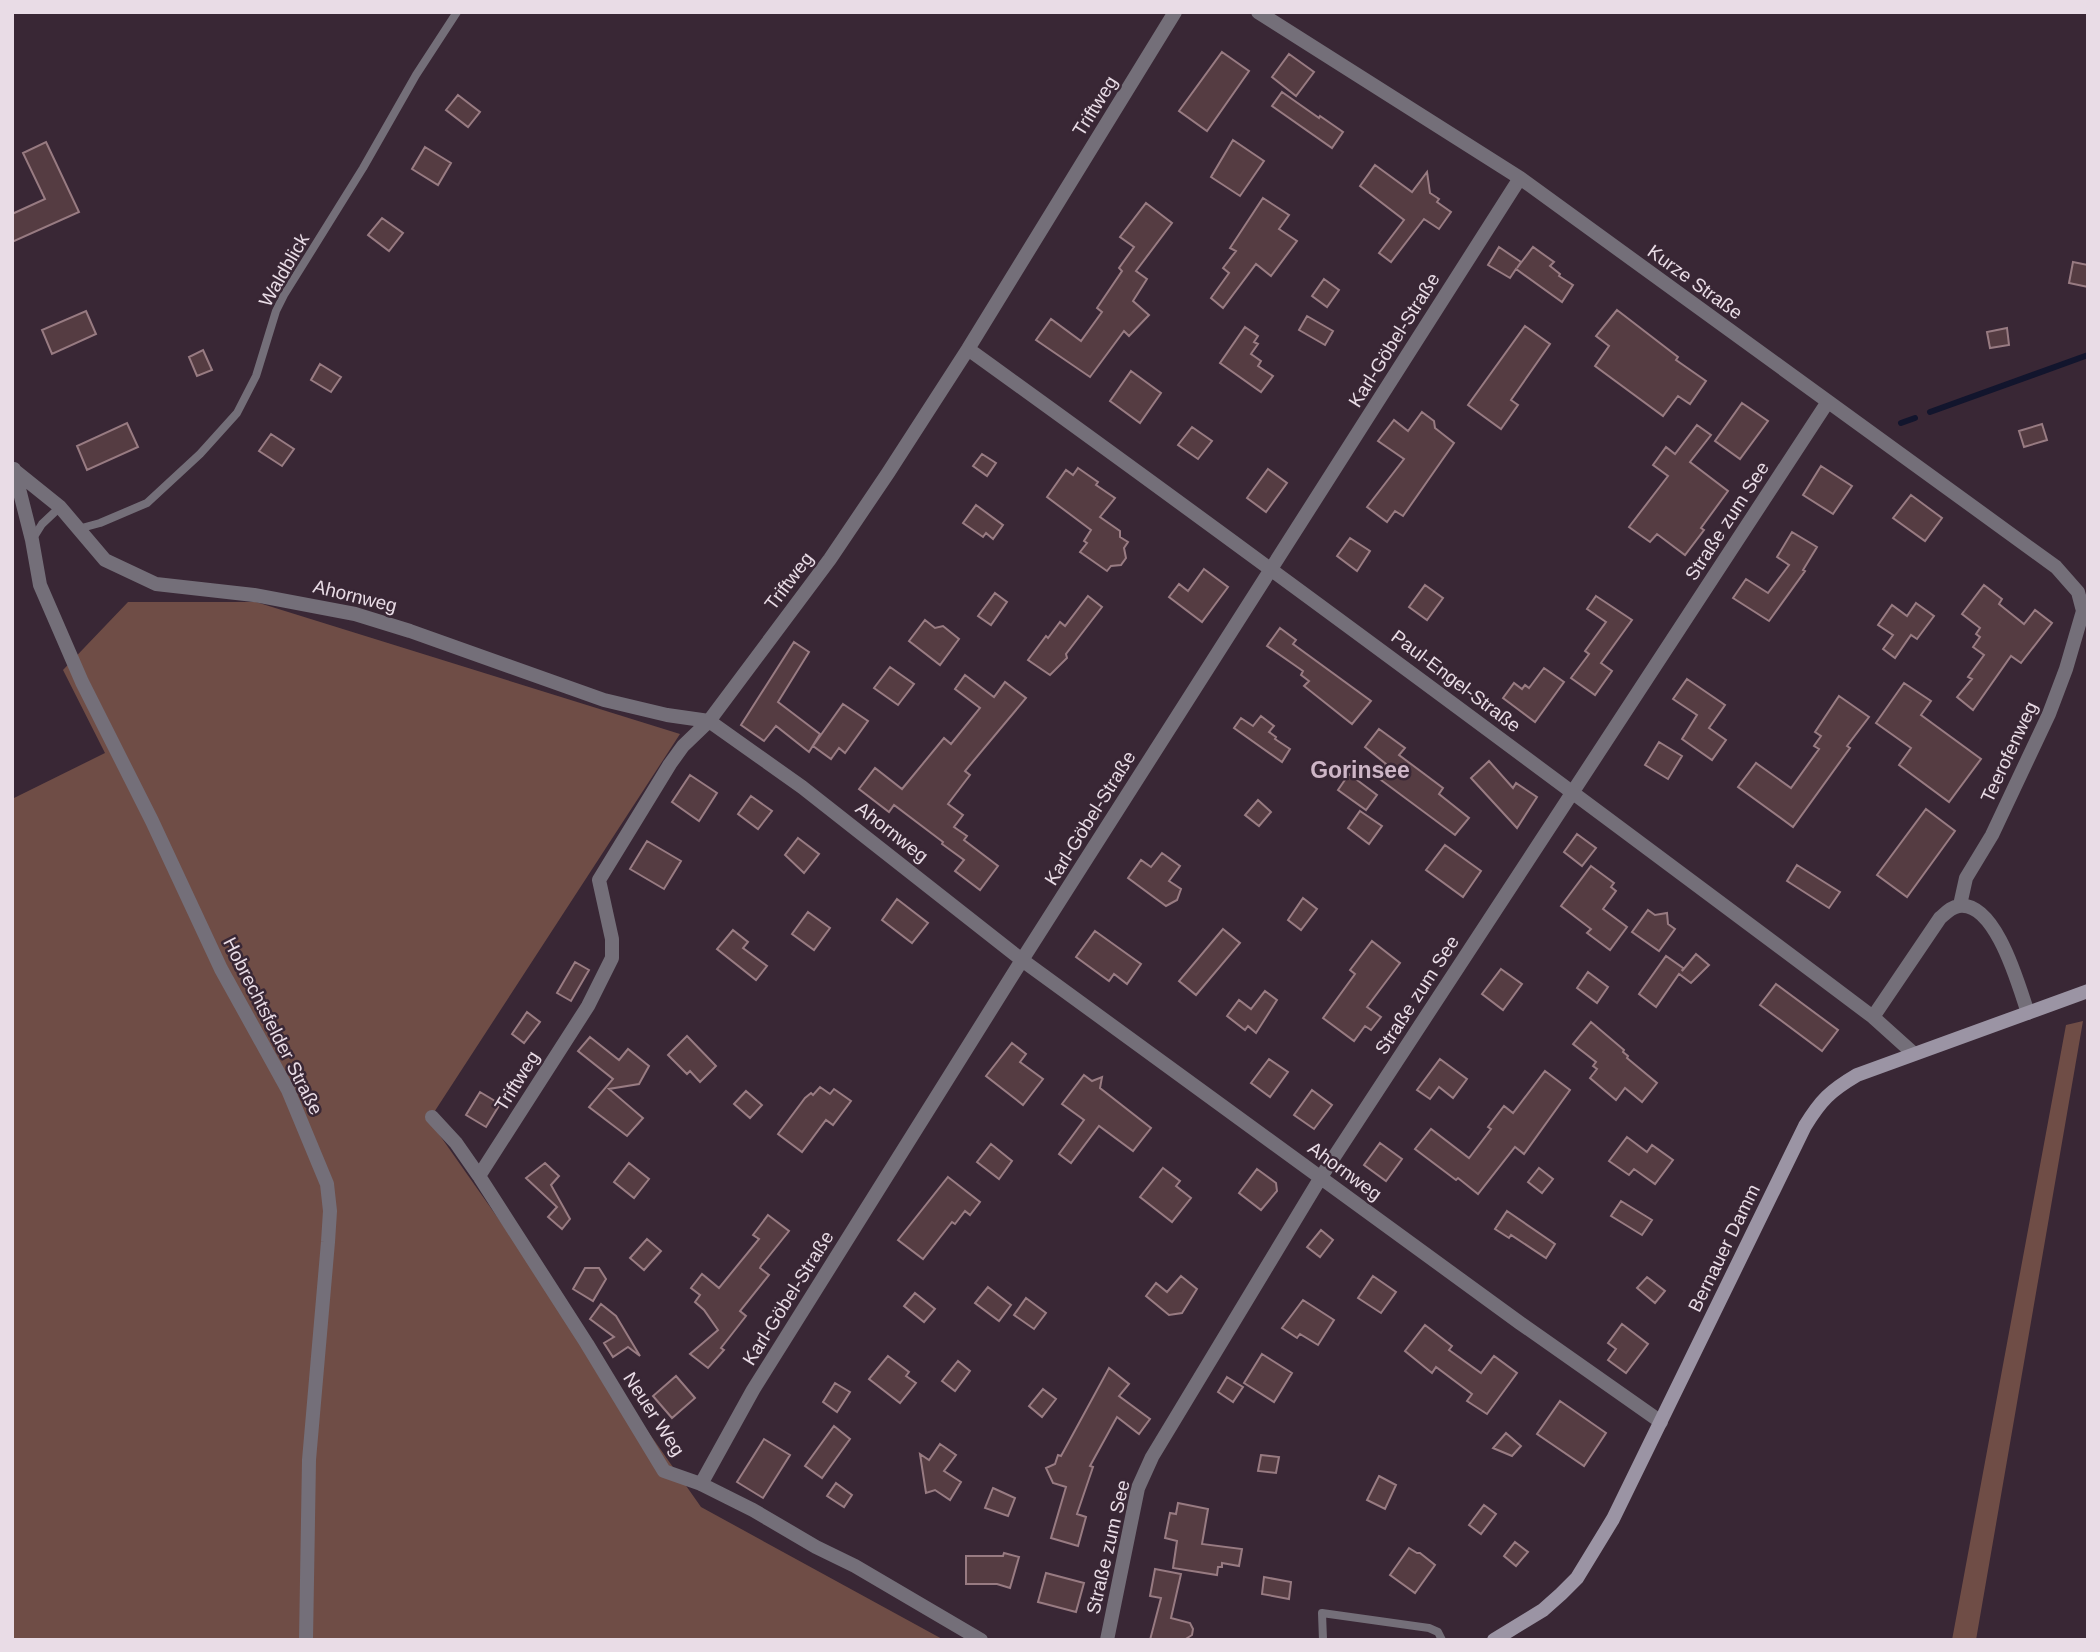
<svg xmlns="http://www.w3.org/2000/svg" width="2100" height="1652" viewBox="0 0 2100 1652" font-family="Arial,sans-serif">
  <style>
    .green { fill: #6f4d46 }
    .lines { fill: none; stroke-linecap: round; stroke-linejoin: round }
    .stream { stroke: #12152d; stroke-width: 6 }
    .building { fill: #553c42; stroke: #987b82; stroke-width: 2 }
    .service { stroke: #746f79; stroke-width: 8 }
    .minor { stroke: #746f79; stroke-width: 14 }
    .secondary { stroke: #9b94a4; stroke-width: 14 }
    .labels { text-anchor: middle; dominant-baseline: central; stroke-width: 5; stroke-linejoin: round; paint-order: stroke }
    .street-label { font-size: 19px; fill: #e9dce6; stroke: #392735 }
    .quarter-label { font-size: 23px; font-weight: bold; fill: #ceb6c7; stroke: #392735 }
  </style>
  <rect width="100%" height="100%" fill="#392735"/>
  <!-- green -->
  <path class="green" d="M128 602H256L680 734 429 1120 701 1507 944 1640H12V799L105 753 63 670Z
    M2083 1021 1976 1640H1952L2066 1025Z"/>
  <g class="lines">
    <!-- stream -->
    <path class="stream" d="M1930 412 2088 355
      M1901 423 1915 418"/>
  </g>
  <!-- building -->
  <path class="building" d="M1222 52 1249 71 1207 131 1179 111Z
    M1289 54 1314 72 1296 96 1272 77Z
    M1282 92 1319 118 1320 116 1343 132 1332 148 1272 106Z
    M458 95 480 112 468 127 446 110Z
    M1233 140 1264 161 1240 196 1211 177Z
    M46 142 79 212 12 242V214L45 199 23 153Z
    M425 147 451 163 438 185 412 169Z
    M1375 165 1412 192 1427 172 1430 193 1439 199 1437 202 1451 212 1439 229 1424 219 1391 262 1379 253 1404 220 1360 186Z
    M1263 198 1289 215 1279 229 1297 241 1271 276 1256 264 1223 308 1211 298 1229 273 1223 268 1236 251 1230 248Z
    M1146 203 1172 223 1136 271 1147 279 1133 301 1149 315 1129 336 1124 331 1090 377 1036 340 1051 319 1081 341 1102 312 1097 308 1122 271 1119 268 1134 247 1120 237Z
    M382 218 403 233 389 251 368 235Z
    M1499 247 1521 262 1517 268 1533 247 1554 262 1550 266 1560 274 1559 276 1573 285 1562 302 1516 269 1510 278 1488 265Z
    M2073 262 2088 265V287L2069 283Z
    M1324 279 1339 290 1327 307 1312 296Z
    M1617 310 1678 357 1676 360 1706 381 1690 404 1678 396 1663 416 1595 366 1609 346 1596 336Z
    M86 311 96 334 52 354 42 330Z
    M1307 316 1333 331 1325 345 1299 330Z
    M1525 326 1550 344 1511 400 1518 405 1501 429 1468 405Z
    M1245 327 1258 336 1254 342 1258 344 1251 354 1261 361 1258 366 1273 376 1261 392 1220 363Z
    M2007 328 2009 345 1990 348 1987 332Z
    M203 350 212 370 197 376 189 357Z
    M320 364 341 377 331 392 311 380Z
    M1131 371 1161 393 1140 423 1110 401Z
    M1742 403 1768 421 1740 459 1715 441Z
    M1422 412 1434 421 1435 428 1454 443 1403 516 1395 511 1387 522 1367 507 1404 459 1378 441 1394 420 1408 431Z
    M127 423 138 447 87 470 77 446Z
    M2042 424 2047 440 2024 447 2019 431Z
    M1697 425 1711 435 1690 462 1728 491 1701 528 1704 530 1685 555 1657 534 1650 542 1629 527 1668 476 1653 465 1666 447 1675 454Z
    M1192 427 1212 441 1198 459 1178 445Z
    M271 434 294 449 282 466 259 451Z
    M982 454 996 463 987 476 973 466Z
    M1821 466 1852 486 1833 514 1803 495Z
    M1078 468 1098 482 1096 485 1115 498 1100 517 1120 531V537L1128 542 1124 548 1126 558 1121 565 1111 566 1107 571 1080 552 1087 543 1084 541 1091 530 1047 497 1066 470 1073 475Z
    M1268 469 1287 483 1266 512 1247 498Z
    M1911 495 1942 518 1925 541 1893 518Z
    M976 505 1003 525 993 539 986 533 983 537 963 523Z
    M1792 532 1817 547 1803 570 1805 571 1769 621 1733 598 1746 579 1768 593 1789 565 1777 557Z
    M1350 538 1370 551 1357 571 1337 556Z
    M1204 569 1228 587 1202 622 1169 597 1179 584 1188 591Z
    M1425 585 1443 598 1427 620 1409 607Z
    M1984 585 2002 599 1999 604 2024 624 2035 610 2052 623 2021 663 2011 656 1973 710 1957 697 1972 679 1968 677 1984 655 1973 647 1980 637 1976 634 1980 628 1962 614Z
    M995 593 1007 602 991 625 978 616Z
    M1088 596 1102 607 1066 654 1067 658 1050 675 1028 660 1046 636 1048 638 1060 622 1065 626Z
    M1596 596 1632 620 1601 663 1612 671 1595 695 1571 678 1589 654 1585 651 1606 622 1587 609Z
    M1916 603 1934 616 1917 639 1911 635 1895 658 1883 649 1893 635 1878 625 1892 605 1907 616Z
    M925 620 935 628 943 626 959 639 940 665 909 641Z
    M1280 628 1296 640 1293 644 1371 701 1352 724 1304 686 1309 681 1301 675 1303 671 1267 646Z
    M794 642 809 652 778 702 820 734 809 752 776 726 764 741 741 725Z
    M890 667 914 684 898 705 874 688Z
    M1544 668 1564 682 1535 722 1503 698 1514 683 1522 689 1525 685 1529 688Z
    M965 675 994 697 1005 682 1026 698 965 771 970 775 948 804 963 815 954 827 967 836 964 840 998 866 980 890 955 871 964 860 942 844 943 842 894 805 889 812 859 789 875 768 902 789 944 738 951 744 980 708 955 689Z
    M1687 679 1725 705 1709 728 1726 740 1712 760 1682 739 1697 715 1673 699Z
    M1904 683 1931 701 1921 715 1981 759 1949 802 1899 765 1911 748 1876 723Z
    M1839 696 1869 717 1847 746 1850 748 1793 827 1738 787 1756 763 1791 788 1819 749 1814 746 1821 736 1815 732Z
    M843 704 868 721 845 753 839 748 831 759 813 746Z
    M1261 716 1274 726 1269 732 1276 737 1275 739 1290 749 1282 762 1234 728 1241 718 1253 726Z
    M1379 729 1405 748 1399 755 1443 788 1439 794 1469 818 1455 835 1377 777 1386 764 1365 747Z
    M1659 742 1682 756 1668 779 1645 765Z
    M1489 761 1513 788 1516 783 1537 797 1517 828 1471 778Z
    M1349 774 1377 795 1366 810 1338 790Z
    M690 775 717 793 699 821 672 802Z
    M751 796 772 811 758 829 738 814Z
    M1258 800 1271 812 1259 826 1245 815Z
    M1926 809 1955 831 1907 897 1877 875Z
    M1360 811 1382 826 1369 844 1348 828Z
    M1577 834 1596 848 1582 866 1564 852Z
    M798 838 819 854 804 873 785 855Z
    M647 841 681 861 664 889 630 869Z
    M1445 845 1481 871 1463 897 1426 870Z
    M1162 853 1180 866 1169 881 1181 889 1177 900 1166 906 1128 878 1141 860 1151 867Z
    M1797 865 1840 892 1829 908 1787 881Z
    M1591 866 1614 883 1611 887 1616 891 1603 909 1627 927 1610 950 1587 933 1591 929 1561 906Z
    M1303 898 1317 909 1301 930 1288 920Z
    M897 899 928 923 912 943 882 920Z
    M1648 910 1655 915 1667 913 1668 924 1675 929 1659 951 1632 932Z
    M808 912 830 928 814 950 792 934Z
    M1223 929 1240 943 1196 995 1179 981Z
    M733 930 748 942 743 948 767 966 756 980 717 949Z
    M1095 931 1141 964 1127 984 1114 974 1109 981 1076 957Z
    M1372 941 1400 963 1367 1007 1381 1017 1371 1030 1365 1026 1354 1041 1323 1018 1355 974 1350 970Z
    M1696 954 1709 965 1691 983 1679 974 1656 1007 1639 994 1666 956 1683 968 1682 971Z
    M575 962 589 970 571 1001 557 993Z
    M1501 969 1522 984 1503 1010 1482 994Z
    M1588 972 1608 987 1597 1003 1577 988Z
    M1776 984 1838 1030 1822 1051 1760 1005Z
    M1265 991 1277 1000 1256 1033 1248 1026 1245 1030 1227 1016 1239 1000 1251 1009Z
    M527 1012 540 1022 524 1043 512 1034Z
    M1591 1022 1624 1050 1623 1052 1628 1056 1627 1058 1657 1083 1642 1102 1625 1088 1616 1100 1590 1078 1597 1069 1593 1066 1596 1062 1573 1044Z
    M687 1036 716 1066 700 1082 690 1071 687 1074 668 1055Z
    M590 1037 619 1060 628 1049 649 1066 639 1084 609 1089 643 1118 627 1136 589 1107 613 1079 578 1051Z
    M1012 1043 1026 1054 1020 1062 1043 1079 1023 1105 986 1076Z
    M1269 1059 1288 1072 1270 1097 1251 1083Z
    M1440 1059 1467 1079 1453 1098 1439 1087 1430 1099 1417 1090Z
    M1545 1071 1570 1090 1524 1154 1515 1147 1478 1194 1458 1178 1456 1180 1415 1149 1431 1129 1469 1158 1491 1129 1488 1127 1504 1106 1513 1113Z
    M1084 1075 1092 1081 1102 1077 1100 1088 1151 1128 1133 1151 1099 1126 1071 1163 1059 1154 1084 1120 1062 1104Z
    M820 1087 830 1094 834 1089 851 1101 833 1125 826 1120 802 1152 778 1134 805 1098 811 1093 813 1095Z
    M1312 1090 1332 1105 1314 1129 1294 1115Z
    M746 1091 762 1105 750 1118 734 1104Z
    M480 1092 500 1104 486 1127 466 1115Z
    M1627 1137 1647 1152 1652 1145 1673 1160 1655 1184 1634 1169 1629 1175 1609 1161Z
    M1380 1143 1402 1159 1386 1181 1364 1165Z
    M991 1144 1012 1161 999 1179 977 1162Z
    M545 1163 559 1176 551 1185 570 1219 562 1229 548 1217 557 1207 526 1178Z
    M629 1163 649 1179 634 1198 614 1182Z
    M1163 1168 1180 1181 1176 1186 1191 1198 1172 1222 1140 1197Z
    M1539 1168 1553 1179 1542 1193 1528 1182Z
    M1257 1169 1276 1183 1277 1191 1261 1210 1239 1193Z
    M948 1177 980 1202 970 1215 965 1211 955 1224 952 1222 923 1259 898 1240Z
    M1621 1201 1652 1220 1642 1235 1611 1216Z
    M1507 1211 1555 1244 1546 1258 1511 1235 1509 1238 1495 1229Z
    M768 1215 789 1231 761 1266 760 1268 769 1275 740 1311 746 1316 721 1348 724 1350 708 1368 690 1354 718 1330 704 1310 695 1302 700 1295 691 1288 702 1274 719 1288 759 1239 753 1235Z
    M1321 1230 1333 1240 1320 1257 1307 1247Z
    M647 1239 661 1251 644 1270 630 1258Z
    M585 1268H599L606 1279 593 1301 573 1289Z
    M1181 1276 1197 1289 1182 1313 1169 1315 1146 1296 1156 1283 1167 1292Z
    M1373 1276 1396 1292 1381 1313 1358 1298Z
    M1647 1277 1665 1291 1655 1303 1637 1288Z
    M988 1287 1011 1305 999 1321 975 1303Z
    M915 1293 935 1309 924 1322 904 1306Z
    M1026 1298 1046 1313 1034 1329 1014 1315Z
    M1303 1300 1334 1320 1318 1345 1300 1334 1297 1338 1282 1328Z
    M601 1304 616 1316 640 1356 628 1347 613 1357 604 1343 614 1337 590 1319Z
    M1622 1324 1648 1344 1626 1373 1608 1360 1616 1349 1608 1343Z
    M1425 1325 1452 1346 1449 1350 1481 1373 1494 1356 1517 1373 1487 1414 1467 1401 1472 1394 1436 1367 1432 1373 1405 1351Z
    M1262 1354 1292 1373 1274 1402 1244 1383Z
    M888 1356 909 1372 906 1376 916 1383 900 1403 869 1379Z
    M958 1361 970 1371 955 1391 942 1381Z
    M1109 1368 1129 1384 1119 1396 1150 1419 1139 1434 1117 1417 1090 1466 1093 1467 1077 1514 1086 1517 1078 1546 1051 1538 1066 1487 1053 1483 1046 1468 1055 1464 1058 1455 1061 1456Z
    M676 1376 695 1398 672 1418 653 1396Z
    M1227 1377 1243 1387 1233 1402 1218 1392Z
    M835 1383 850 1392 837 1412 823 1402Z
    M1043 1389 1056 1399 1042 1417 1029 1406Z
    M1560 1401 1606 1433 1584 1466 1537 1434Z
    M834 1426 850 1439 822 1478 805 1466Z
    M1506 1433 1521 1446 1512 1456 1493 1448Z
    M764 1439 790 1455 763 1498 737 1482Z
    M940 1444 956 1455 944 1471 961 1482 950 1500 935 1490 926 1493 920 1454 929 1460Z
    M1261 1455 1279 1457 1276 1473 1258 1471Z
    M1379 1476 1396 1485 1385 1509 1367 1500Z
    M836 1483 852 1495 844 1507 827 1496Z
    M993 1488 1015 1498 1008 1516 985 1508Z
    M1178 1503 1208 1509 1202 1544 1242 1549 1239 1566 1222 1563V1567H1218L1217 1575 1173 1568 1177 1541 1165 1538 1170 1513 1176 1514Z
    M1484 1505 1496 1514 1481 1534 1469 1525Z
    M1515 1542 1528 1552 1516 1566 1504 1556Z
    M1409 1548 1417 1553H1420L1435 1565 1415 1593 1390 1575Z
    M1004 1553 1019 1557 1010 1588 997 1584H966V1556H1003Z
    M1155 1569 1181 1574 1171 1618 1190 1623 1193 1629 1192 1635 1184 1640H1150L1161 1598 1150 1596Z
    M1046 1573 1084 1583 1076 1612 1038 1602Z
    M1264 1577 1291 1582 1289 1599 1262 1594Z"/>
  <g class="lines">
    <!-- service -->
    <path class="service" d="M78 529 100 523 147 503 200 454 237 413 256 376 276 311 284 295 363 168 416 75 457 12
      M32 540 42 524 60 507
      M1323 1640 1322 1613 1429 1628 1438 1632 1442 1640"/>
    <!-- minor -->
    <path class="minor" d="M1258 12 1520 178 2056 567 2078 592 2083 611 2066 669 2049 714 1992 835 1966 878 1960 905
      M968 349C1272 568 1573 792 1873 1017L1913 1053
      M14 469 32 540 40 585 82 682 152 821 221 969 288 1090 327 1184 330 1211 328 1242 309 1460 306 1640
      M14 470 60 507 105 560 156 584 254 595 355 614 410 631 604 700 667 715 709 721 802 787 1022 960 1520 1323 1661 1422
      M1873 1017 1940 918C1946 913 1951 907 1959 906 1996 901 2019 987 2028 1013
      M432 1117 456 1143 479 1176 587 1344 664 1471 701 1484 753 1510 816 1547 855 1566 981 1640
      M479 1176 588 1006 612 958V939L599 880 670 764 683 746 709 721 830 559 888 473 968 349 1175 12
      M701 1484 753 1390 1022 960 1520 178
      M1107 1640 1138 1488 1152 1457 1321 1177 1827 403"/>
    <!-- secondary -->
    <path class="secondary" d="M1494 1640 1543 1610 1561 1594 1577 1578 1613 1519 1805 1126C1821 1100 1830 1091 1857 1075L2088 991"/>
  </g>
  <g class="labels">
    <!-- street labels -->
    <g class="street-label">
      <text transform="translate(1095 106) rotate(-58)">Triftweg</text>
      <text transform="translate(284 270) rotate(-60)">Waldblick</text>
      <text transform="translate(1695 282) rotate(36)">Kurze Straße</text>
      <text transform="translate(1394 340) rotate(-58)">Karl-Göbel-Straße</text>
      <text transform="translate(1727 521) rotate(-57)">Straße zum See</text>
      <text transform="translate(789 581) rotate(-53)">Triftweg</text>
      <text transform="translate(355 596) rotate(14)">Ahornweg</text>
      <text transform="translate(1456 681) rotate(37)">Paul-Engel-Straße</text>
      <text transform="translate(2009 752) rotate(-65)">Teerofenweg</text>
      <text transform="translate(1090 818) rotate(-58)">Karl-Göbel-Straße</text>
      <text transform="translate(892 832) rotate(38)">Ahornweg</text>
      <text transform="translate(1417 995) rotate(-57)">Straße zum See</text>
      <text transform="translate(273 1026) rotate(63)">Hobrechtsfelder Straße</text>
      <text transform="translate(517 1081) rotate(-58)">Triftweg</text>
      <text transform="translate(1345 1171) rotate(36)">Ahornweg</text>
      <text transform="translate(1724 1248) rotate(-64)">Bernauer Damm</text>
      <text transform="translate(788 1298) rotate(-58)">Karl-Göbel-Straße</text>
      <text transform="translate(654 1414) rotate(57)">Neuer Weg</text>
      <text transform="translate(1108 1547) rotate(-77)">Straße zum See</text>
    </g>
    <!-- quarter labels -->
    <g class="quarter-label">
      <text x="1360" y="770">Gorinsee</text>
    </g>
  </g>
  <!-- border -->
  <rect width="2100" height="1652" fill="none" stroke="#e9dce6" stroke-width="28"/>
</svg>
